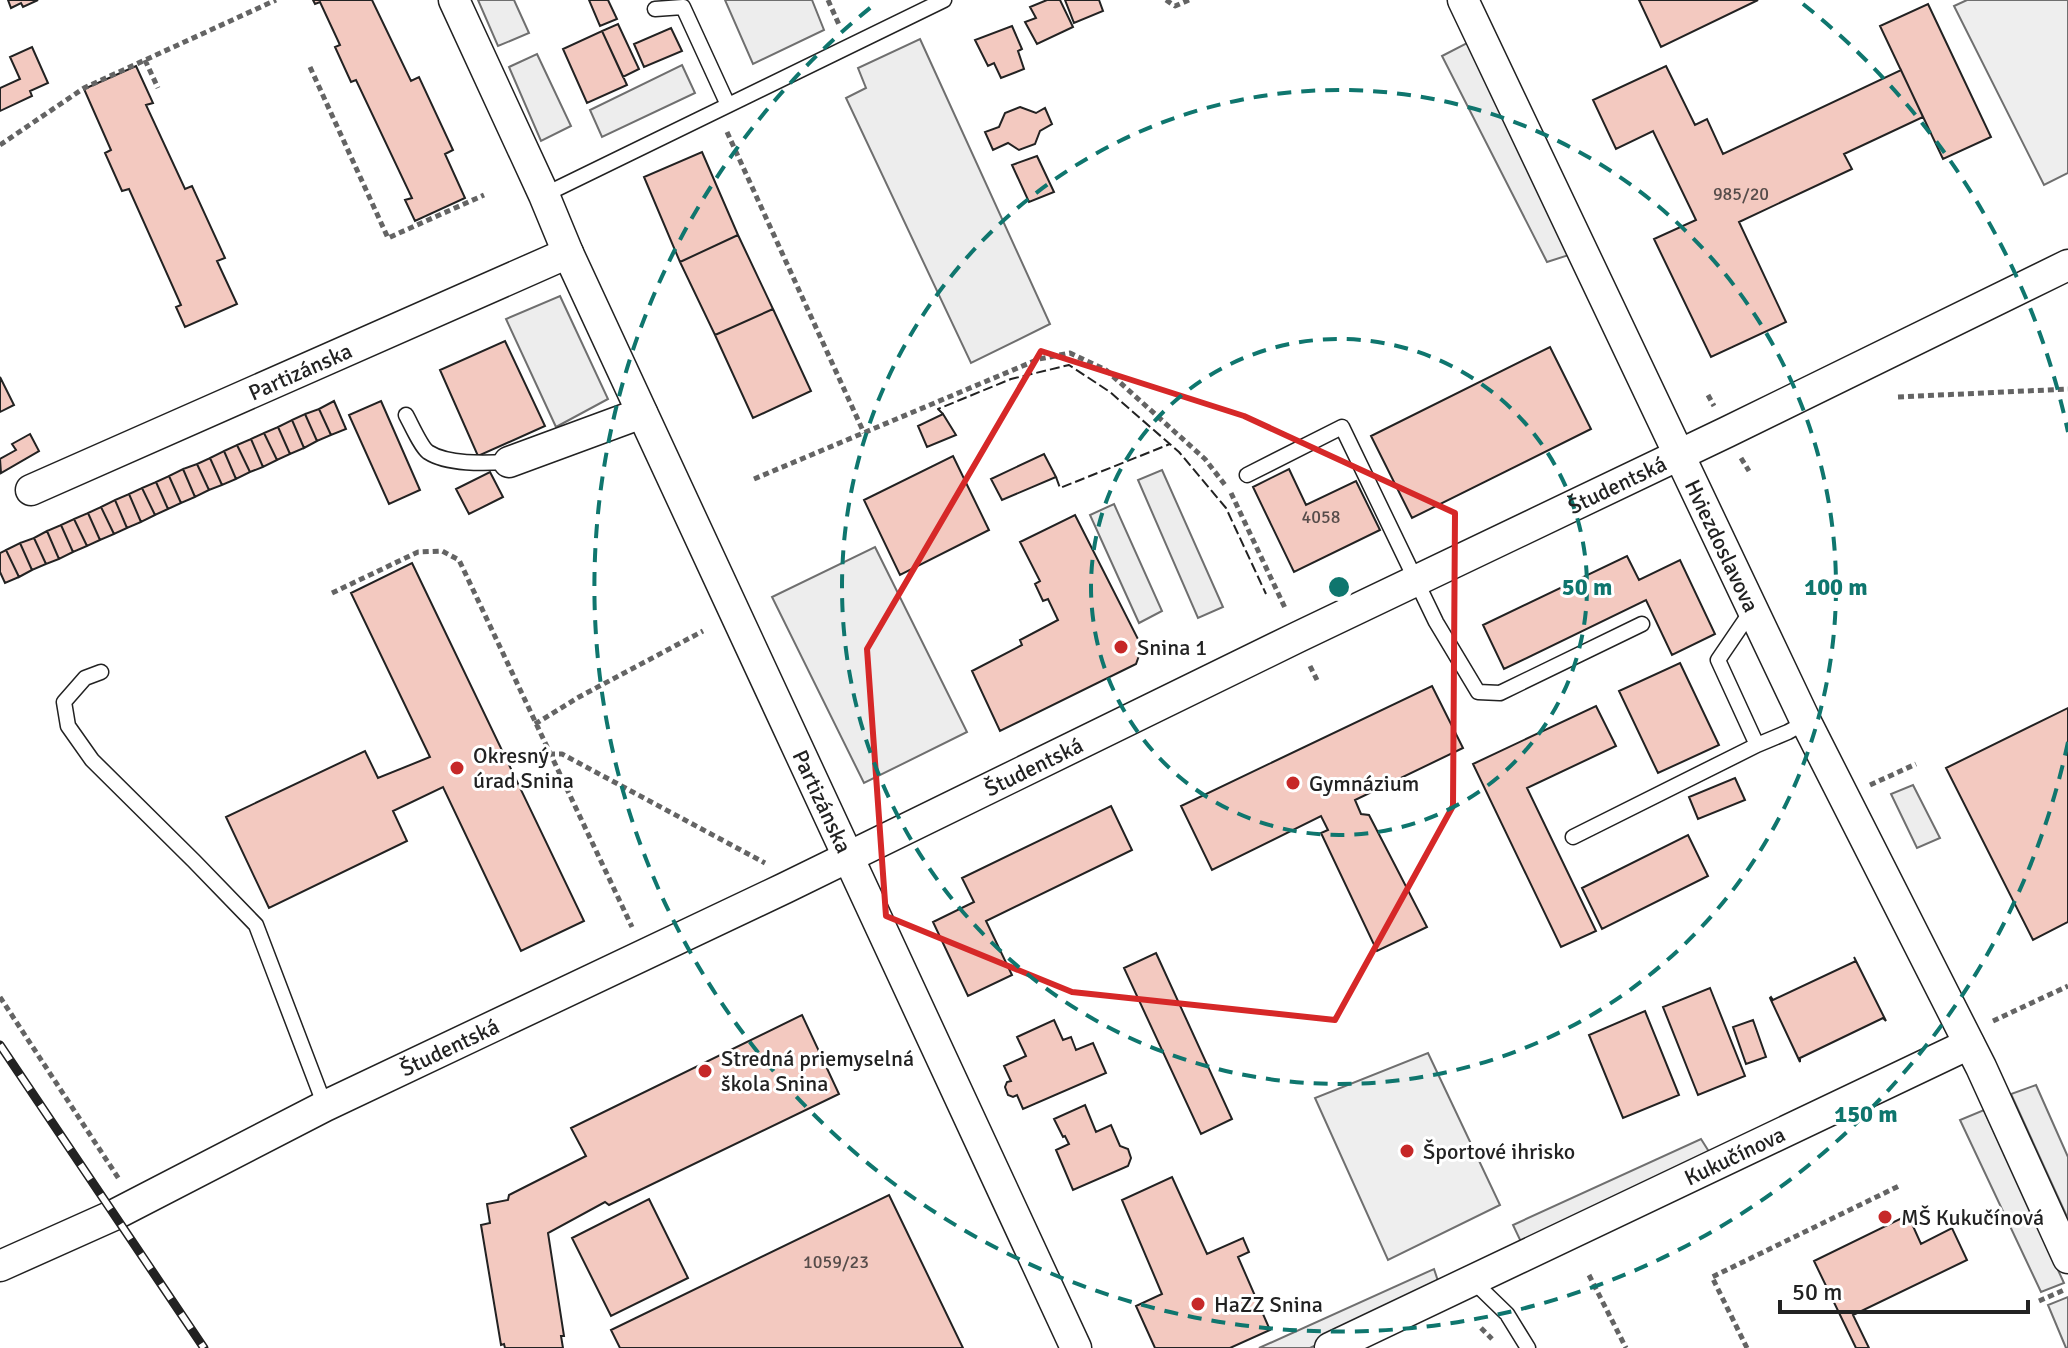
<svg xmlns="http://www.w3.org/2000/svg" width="2068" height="1348" viewBox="0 0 2068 1348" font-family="Signika,sans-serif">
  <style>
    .green { fill: #eee; stroke: #6f6f6f; stroke-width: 2 }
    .parking { fill: #ededed; stroke: #6f6f6f; stroke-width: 2 }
    .building { fill: #f3c9c0; stroke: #222; stroke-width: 2 }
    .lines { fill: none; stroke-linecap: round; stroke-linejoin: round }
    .service-casing { stroke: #222; stroke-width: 17 }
    .minor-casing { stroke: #222; stroke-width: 33 }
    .path { stroke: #646464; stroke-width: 5; stroke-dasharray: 6 4; stroke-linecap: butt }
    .service { stroke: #fff; stroke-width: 14 }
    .minor { stroke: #fff; stroke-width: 30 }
    .rail-casing { stroke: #222; stroke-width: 9 }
    .rail { stroke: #fff; stroke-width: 6; stroke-dasharray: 18; stroke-linecap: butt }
    .fence { stroke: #222; stroke-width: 2; stroke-dasharray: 10 4; stroke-linecap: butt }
    .marked { fill: none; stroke: #d62828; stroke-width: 6; stroke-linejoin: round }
    .ring { fill: none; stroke: #0f766e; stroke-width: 4; stroke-dasharray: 14 10 }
    .poi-dot { fill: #c62828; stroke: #fff; stroke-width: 3 }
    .labels { text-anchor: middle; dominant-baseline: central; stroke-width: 6; stroke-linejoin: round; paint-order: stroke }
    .number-label { font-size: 18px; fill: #564c4a }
    .street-label { font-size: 22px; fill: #222; stroke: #fff }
    .poi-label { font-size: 22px; fill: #222; stroke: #fff; text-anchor: start }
    .centre { fill: #0f766e; stroke: #fff; stroke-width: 4 }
    .ring-label { font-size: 24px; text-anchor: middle; font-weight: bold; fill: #0f766e; stroke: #fff; stroke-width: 6; stroke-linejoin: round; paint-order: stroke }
  </style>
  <rect width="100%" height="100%" fill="#fff"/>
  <!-- green -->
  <path class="green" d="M1967 0H2068V173L2044 185 1954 6Z
    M1428 1053 1500 1205 1388 1260 1315 1098Z"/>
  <!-- parking -->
  <path class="parking" d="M478 0H514L529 33 498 46Z
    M725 0H812L824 30 753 64Z
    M920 39 1050 324 971 363 846 98 866 88 858 68Z
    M1467 43 1572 254 1547 262 1442 56Z
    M537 54 571 126 541 141 509 67Z
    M682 65 695 93 602 137 590 110Z
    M560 296 608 399 556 427 506 319Z
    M1162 470 1223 607 1198 618 1138 480Z
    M1114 504 1162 611 1139 623 1090 515Z
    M875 547 967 732 864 783 772 597Z
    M1913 785 1940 838 1917 848 1891 794Z
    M2036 1085 2068 1157V1219L2011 1094Z
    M1984 1110 2064 1283 2041 1292 1960 1120Z
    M1701 1139 1713 1158 1522 1244 1513 1225Z
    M1434 1269 1440 1287 1310 1348H1259Z
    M2068 1297V1348H2066L2048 1305Z"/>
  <!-- building -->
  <path class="building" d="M8 0H38L23 7 21 3 11 8Z
    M313 0H372L411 81 419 77 453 150 445 154 465 198 415 221 405 200 412 198 356 80 351 82 335 47 340 45 320 2 315 4Z
    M589 0H608L617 19 600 26Z
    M1047 0H1060L1073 27 1037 44 1025 22 1036 18 1030 7Z
    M1065 0H1099L1103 11 1074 23Z
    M1639 0H1758L1661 47Z
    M1928 4 1991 137 1943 159 1880 26Z
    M618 24 639 69 623 77 602 31Z
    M1012 26 1022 49 1018 51 1024 69 1001 78 994 63 988 66 975 40Z
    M671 28 682 51 644 67 634 44Z
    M602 31 627 85 587 103 563 49Z
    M32 47 48 83 30 91 32 96 0 111V88L20 79 10 57Z
    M136 66 153 103 146 105 185 189 192 186 225 258 217 261 237 304 185 327 176 307 181 305 129 189 122 191 105 153 111 150 84 89Z
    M1666 66 1695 125 1707 119 1723 154 1901 70 1923 117 1844 154 1852 169 1739 222 1786 322 1711 357 1654 239 1696 220 1653 131 1616 149 1593 100Z
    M1020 107 1036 113 1045 108 1052 124 1040 131 1035 144 1019 150 1008 143 993 150 985 132 999 127 1005 113Z
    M702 152 738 235 680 262 644 177Z
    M1037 156 1054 192 1029 202 1012 165Z
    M738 235 773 309 715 335 680 262Z
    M773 309 811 391 753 418 715 335Z
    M505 341 545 426 478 456 440 370Z
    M1550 347 1591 429 1412 518 1371 436Z
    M0 377 14 405 0 412Z
    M334 401 346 429 331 435 319 409Z
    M381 401 420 490 389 504 349 415Z
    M319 409 331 435 317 441 305 414Z
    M305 414 317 441 304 448 292 420Z
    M943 414 956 435 927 447 918 426Z
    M292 420 304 448 290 454 278 427Z
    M278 427 290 454 277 460 264 433Z
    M264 433 277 460 263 467 251 439Z
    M30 434 39 451 1 473 0 459 16 450 12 444Z
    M251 439 263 467 250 472 237 445Z
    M237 445 250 472 236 479 224 451Z
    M224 451 236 479 222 485 210 458Z
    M1044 454 1056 477 1002 500 991 479Z
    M953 456 989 530 900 575 864 500Z
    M210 458 222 485 209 490 197 464Z
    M197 464 209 490 195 497 183 469Z
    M183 469 195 497 181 503 169 476Z
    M1289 469 1306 505 1356 481 1380 530 1294 572 1253 487Z
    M490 472 503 497 469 514 456 489Z
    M169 476 181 503 168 509 156 482Z
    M156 482 168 509 155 515 142 488Z
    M142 488 155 515 141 522 129 494Z
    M129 494 141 522 127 528 115 500Z
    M115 500 127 528 114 534 101 507Z
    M101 507 114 534 100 540 88 513Z
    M88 513 100 540 87 546 74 519Z
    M1075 515 1142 647 1136 664 1000 731 972 671 1022 645 1020 640 1058 620 1048 599 1043 601 1035 584 1040 581 1020 542Z
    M74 519 87 546 73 552 61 525Z
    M61 525 73 552 59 559 47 531Z
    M47 531 59 559 46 564 34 538Z
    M34 538 46 564 32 570 20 543Z
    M20 543 32 570 19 577 6 550Z
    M6 550 19 577 5 583 0 572V553Z
    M1627 556 1639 580 1680 560 1715 634 1672 655 1646 600 1504 669 1483 625Z
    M412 563 584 921 521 951 443 787 393 811 407 841 269 908 226 817 365 751 378 778 430 757 351 593Z
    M1680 663 1719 745 1658 773 1619 691Z
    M1432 686 1463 748 1355 800 1361 814 1369 815 1427 927 1377 951 1321 833 1328 830 1321 816 1212 870 1181 806Z
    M1596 706 1616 746 1527 788 1596 931 1561 947 1473 764Z
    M2068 708V922L2033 940 1946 768Z
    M1735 778 1745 800 1698 819 1689 797Z
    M1111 806 1132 850 986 921 1012 975 968 996 933 922 974 902 962 878Z
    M1688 835 1708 876 1602 929 1582 888Z
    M1156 953 1232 1119 1201 1134 1124 968Z
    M1854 957 1886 1021 1883 1018 1800 1058V1062L1770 998 1771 997 1773 1000 1856 961Z
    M1710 988 1745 1076 1698 1095 1663 1007Z
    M1645 1011 1679 1095 1623 1118 1589 1035Z
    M802 1015 839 1094 609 1205 605 1202 548 1233 564 1336H561L563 1348H505L504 1344 501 1345 481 1225 490 1223 487 1204 508 1200 509 1195 586 1156 571 1128Z
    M1054 1020 1063 1040 1071 1037 1076 1050 1093 1043 1106 1073 1023 1109 1017 1095 1013 1097 1008 1095 1005 1087 1007 1082 1011 1081 1004 1066 1026 1056 1017 1037Z
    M1753 1020 1766 1057 1746 1064 1733 1027Z
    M1085 1105 1096 1132 1111 1125 1120 1146 1128 1149 1131 1158 1128 1166 1073 1190 1056 1150 1069 1144 1065 1136 1063 1137 1054 1119Z
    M1172 1177 1207 1254 1243 1238 1249 1252 1238 1257 1270 1330 1230 1348H1155L1136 1306 1162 1294 1122 1200Z
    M889 1195 963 1348H620L611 1330Z
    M649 1199 688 1278 611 1316 572 1238Z
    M1908 1215 1921 1244 1952 1228 1967 1260 1853 1315 1869 1348H1856L1814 1261Z"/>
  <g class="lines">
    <!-- service casing -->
    <g class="service-casing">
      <path id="service" d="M655 9 683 7 728 105
        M544 195 944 0
        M406 415C411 424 421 447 428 452 448 465 486 463 509 462
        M1247 475 1342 427 1436 622 1478 692 1500 693 1642 624
        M1752 610 1718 660 1757 745 1788 732 1806 722
        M101 672 85 678 64 702 68 726 92 760 194 861 256 925 325 1106
        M1573 837 1757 745
        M1473 1281 1507 1314 1528 1348"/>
    </g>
    <!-- minor casing -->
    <g class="minor-casing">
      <g id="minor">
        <path id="s1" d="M454 0 544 195 568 253 1076 1348"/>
        <path id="s2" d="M1463 0 1806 722 1981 1067 2068 1258"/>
        <path d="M509 462 642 413"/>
        <path id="s3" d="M31 490 568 253"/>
        <path id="s4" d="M0 1266 114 1215 325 1106 785 888 1298 637 1727 432 2068 265"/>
        <path id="s5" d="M1330 1348 1969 1044"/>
      </g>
    </g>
    <!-- path -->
    <path class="path" d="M828 0 840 27
      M1166 0 1175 6 1189 0
      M145 60 158 88
      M310 67 388 238 484 195
      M727 132 864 433
      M0 145 84 88 276 0
      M1708 395 1714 406
      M1898 397 2068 389
      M1741 458 1749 471
      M754 479 1039 359 1070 353 1106 370 1205 459 1225 485
      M1231 493 1286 610
      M332 593 418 552 442 551 459 560 632 927
      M1310 666 1317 680
      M535 724 579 697 703 631
      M549 754H562L765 863
      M1870 785 1916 764
      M0 997 119 1179
      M1993 1021 2068 986
      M1589 1275 1626 1348
      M2039 1301 2064 1290
      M1481 1328 1492 1339
      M1747 1348 1712 1277 1899 1186"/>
    <!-- service -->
    <use href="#service" class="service"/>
    <!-- minor -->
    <use href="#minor" class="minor"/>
    <!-- rail casing -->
    <g class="rail-casing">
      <path id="rail" d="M0 1045 204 1348"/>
    </g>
    <!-- rail -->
    <use href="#rail" class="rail"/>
    <!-- fence -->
    <path class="fence" d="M943 414 938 409 1011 379 1069 365 1110 392 1179 452 1226 508 1266 594
      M1056 477 1060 488 1170 444"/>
  </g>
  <!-- marked area -->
  <path class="marked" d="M1041 351 1244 416 1455 513 1453 806 1335 1020 1072 992 886 916 867 649Z"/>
  <!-- distance rings -->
  <g class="ring">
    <circle cx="1339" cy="587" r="248"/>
    <circle cx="1339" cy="587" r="497"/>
    <path d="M2068 742A745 745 0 1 1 875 4M1803 4A745 745 0 0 1 2068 432"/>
  </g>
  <!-- markers -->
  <g class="poi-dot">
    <circle cx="1121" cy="647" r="8"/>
    <circle cx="457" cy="768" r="8"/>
    <circle cx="1293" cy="783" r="8"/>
    <circle cx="705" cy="1071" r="8"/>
    <circle cx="1407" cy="1151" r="8"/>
    <circle cx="1885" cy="1217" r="8"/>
    <circle cx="1198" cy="1304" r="8"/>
  </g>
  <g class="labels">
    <!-- number labels -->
    <g class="number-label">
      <text x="1741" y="194">985/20</text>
      <text x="1321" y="517">4058</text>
      <text x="836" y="1262">1059/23</text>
    </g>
    <!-- street labels -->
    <g class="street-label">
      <text stroke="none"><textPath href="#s3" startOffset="294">Partizánska</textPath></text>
      <text stroke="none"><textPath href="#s4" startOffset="1796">Študentská</textPath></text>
      <text stroke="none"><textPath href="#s2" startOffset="604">Hviezdoslavova</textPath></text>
      <text stroke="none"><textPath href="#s4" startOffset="1148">Študentská</textPath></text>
      <text stroke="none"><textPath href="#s1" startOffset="882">Partizánska</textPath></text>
      <text stroke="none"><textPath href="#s4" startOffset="500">Študentská</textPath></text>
      <text stroke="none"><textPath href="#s5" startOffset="448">Kukučínova</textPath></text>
    </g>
    <!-- poi labels -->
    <g class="poi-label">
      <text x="1137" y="647">Snina 1</text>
      <text x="473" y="755">Okresný<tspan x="473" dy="25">úrad Snina</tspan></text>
      <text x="1309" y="783">Gymnázium</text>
      <text x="721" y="1058">Stredná priemyselná<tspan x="721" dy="25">škola Snina</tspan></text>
      <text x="1423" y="1151">Športové ihrisko</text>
      <text x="1901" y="1217">MŠ Kukučínová</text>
      <text x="1214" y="1304">HaZZ Snina</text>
    </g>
  </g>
  <circle cx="1339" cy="587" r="12" class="centre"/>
  <g class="ring-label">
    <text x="1587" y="595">50 m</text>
    <text x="1836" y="595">100 m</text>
    <text x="1866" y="1122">150 m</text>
  </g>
  <!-- scale -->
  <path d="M1780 1300v12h248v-12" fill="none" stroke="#222222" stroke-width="4"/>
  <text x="1792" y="1300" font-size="24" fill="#222222" stroke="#ffffff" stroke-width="6" paint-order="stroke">50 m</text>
</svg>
